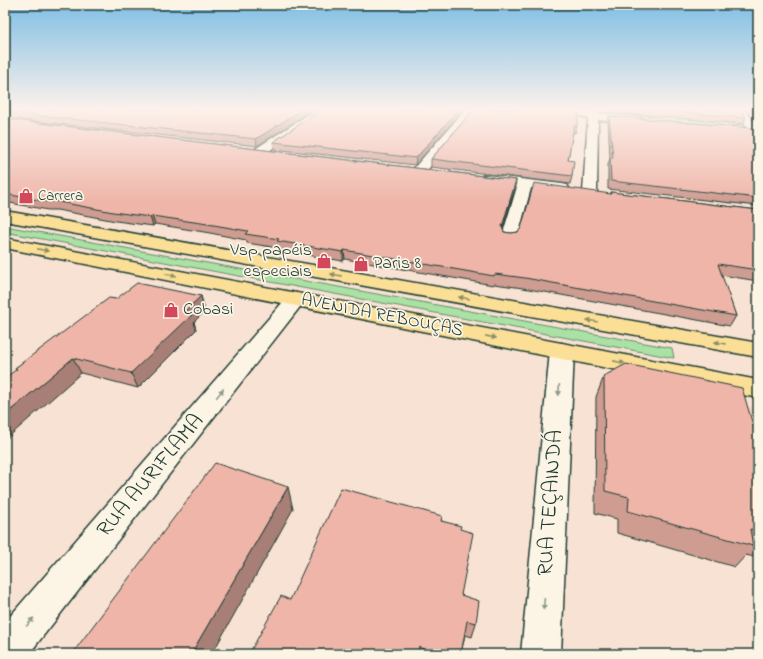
<svg xmlns="http://www.w3.org/2000/svg" width="763" height="659" viewBox="0 0 763 659" font-family="'Indie Flower',sans-serif">
  <style>
    .built { fill: #f5d4c6 }
    .green { fill: #aae1a4; stroke: #648f6c }
    .lines { fill: none; stroke-linecap: round; stroke-linejoin: round }
    .street-casing { stroke: #1f3d34; stroke-width: 3 }
    .primary-casing { stroke: #1f3d34; stroke-width: 3 }
    .street { fill: #fcf5e5; fill-rule: evenodd }
    .primary { fill: #fbdf96; fill-rule: evenodd }
    .wall { fill: #ce9c91; stroke: #1f3d34 }
    .shaded-wall { fill: #a77f76; stroke: #1f3d34 }
    .building { fill: #efb5a9; stroke: #1f3d34 }
    .oneway { fill: #8d8e65 }
    .oneway2 { fill: #8e998c }
    .labels { text-anchor: middle; dominant-baseline: central; stroke-width: 3.5; stroke-linejoin: round; paint-order: stroke }
    .far-poi-label { font-size: 15px; fill: #1f3d34; stroke: #fcf5e5; text-anchor: start }
    .poi-label { font-size: 18px; fill: #1f3d34; stroke: #fcf5e5; text-anchor: start }
    .street-label { font-size: 18px; fill: #1f3d34; stroke: #fcf5e5 }
    .near-street-label { font-size: 22px; fill: #1f3d34; stroke: #fcf5e5 }
  </style>
  <rect width="100%" height="100%" fill="#f8e2d3"/>
  <filter id="ink" filterUnits="userSpaceOnUse"><feTurbulence type="fractalNoise" baseFrequency=".025" numOctaves="2"/><feDisplacementMap in="SourceGraphic" scale="8" xChannelSelector="R" yChannelSelector="G"/><feConvolveMatrix kernelMatrix="1 2 1 2 8 2 1 2 1" color-interpolation-filters="sRGB"/></filter>
  <g filter="url(#ink)">
    <!-- built -->
    <path class="built" d="M738 405 758 409V469Z"/>
    <!-- green -->
    <path class="green" d="M618 112 725 121 741 125 726 126 623 118 599 113Z
      M5 226 672 348 674 358 5 232Z"/>
    <g class="lines">
      <!-- street casing -->
      <g class="street-casing">
        <path id="street" d="M317 109H329L263 155H255L253 152 255 149Z
          M466 109H477L424 174H414L412 171 414 168Z
          M577 109 588 112V109H598V113L639 117 644 120 639 123 598 120 597 192 595 195H585L583 192 588 118 563 112 562 110Z
          M734 109H744L758 128V139L754 138Z
          M487 175 562 184 567 185 569 188 567 191 562 192 531 188 518 236 516 240 510 241 504 240 502 236 517 187 482 182 480 179 482 176Z
          M296 293 303 295 306 299 303 303 29 654H5V622L289 295Z
          M562 343 570 346 574 351 561 654H521L550 351 554 346Z"/>
      </g>
      <!-- primary casing -->
      <g class="primary-casing">
        <path id="primary" d="M5 211 758 343V357L5 221Z
          M5 238 758 380V398L5 248Z"/>
      </g>
      <!-- street -->
      <use href="#street" class="street"/>
      <!-- primary -->
      <use href="#primary" class="primary"/>
    </g>
    <!-- wall -->
    <path class="wall" d="M5 109H314L257 146 5 118Z
      M322 109H464L415 165 274 149 273 142Z
      M474 109 577 126 575 133 572 132 568 160 572 176 570 184 431 167V159Z
      M607 109H740L746 118 743 124 607 112Z
      M745 109H758V126Z
      M609 116 758 133V206L608 189V165L610 158 608 122Z
      M5 119 516 180 515 188 503 228 504 232 511 233 518 232 611 194V192L758 210V281L721 275 736 316 730 326 523 288 494 284 493 285 345 259 343 261 278 250V248L247 243 246 240 210 233 155 224 153 226 116 221 57 210H48L5 202Z
      M201 296 205 311 194 322 196 330 138 388 81 373 16 370 15 368 116 299Z
      M604 376 758 442V558L746 555 735 567 617 533V519L595 513 596 397Z
      M442 521 460 529 461 595 476 623 472 637 465 635 461 654H249L290 600Z"/>
    <!-- shaded-wall -->
    <path class="shaded-wall" d="M303 109H314L257 146 256 139Z
      M459 109H464L415 165 416 158Z
      M516 180 515 188 501 236 502 227Z
      M152 216 155 224 153 226 150 217Z
      M344 250 345 259 343 261V252Z
      M201 296 205 311 194 322 196 330 138 388 131 373 183 313Z
      M73 358 81 373 5 440V415Z
      M288 487 293 509 212 654H191Z"/>
    <!-- building -->
    <path class="building" d="M5 109H303L256 139 5 112Z
      M322 109H459L416 158 273 142Z
      M474 109H573L579 111 577 126H574L568 160 574 161 572 176 431 159Z
      M647 109H740L746 118Z
      M753 109H758V116Z
      M609 116 752 128 756 132 758 133V198L611 181 610 158H613Z
      M5 119 516 180 502 227 504 232 511 233 518 232 521 228 534 183 611 194V192L758 210V270L718 264 736 316 525 278 495 274 494 276 344 250 343 252 277 241 279 239 245 234 248 231 208 224 152 216 150 217 113 212 54 201H44L5 194Z
      M137 283 201 296 183 313 192 315 131 373 73 358 5 415V378L17 369 15 368 109 298 116 299Z
      M626 364 742 388 758 442V531L750 529 753 546 628 511 629 497 605 491 604 376Z
      M215 463 288 487 191 654H72Z
      M341 488 442 516 441 521 461 526 460 529 473 533 461 595 479 601 476 623 467 621 461 654H433L419 647 417 654H249L281 596 290 600Z"/>
    <!-- one-way arrows -->
    <defs><path id="oneway-solid" d="M-6-.8H1V-3.2L6.5 0L1 3.2V.8H-6Z"/></defs>
    <g class="oneway">
      <use href="#oneway-solid" transform="translate(43 250) rotate(11)"/>
      <use href="#oneway-solid" transform="translate(171 275) rotate(11)"/>
      <use href="#oneway-solid" transform="translate(336 275) rotate(-170)"/>
      <use href="#oneway-solid" transform="translate(464 298) rotate(-170)"/>
      <use href="#oneway-solid" transform="translate(592 321) rotate(-170)"/>
      <use href="#oneway-solid" transform="translate(491 337) rotate(11)"/>
      <use href="#oneway-solid" transform="translate(720 343) rotate(-170)"/>
      <use href="#oneway-solid" transform="translate(619 362) rotate(11)"/>
    </g>
    <g class="oneway2">
      <use href="#oneway-solid" transform="translate(559 390) rotate(94)"/>
      <use href="#oneway-solid" transform="translate(220 393) rotate(-51)"/>
      <use href="#oneway-solid" transform="translate(544 604) rotate(94)"/>
      <use href="#oneway-solid" transform="translate(30 622) rotate(-50)"/>
    </g>
  </g>
  <!-- sky -->
  <linearGradient id="sky" x2="0" y2="1"><stop stop-color="#7fbee5"/><stop offset="0.54" stop-color="#fcf2eb"/><stop offset="1" stop-color="#fcf2eb" stop-opacity="0"/></linearGradient>
  <rect width="763" height="202" fill="url(#sky)"/>
  <!-- icons -->
  <defs>
    <g id="shop-bare" transform="scale(1.2)"><path d="M-5-2.5h2.3a2.7 3.5 0 0 1 5.4 0H5L5.5 6h-11ZM-1.5-2.5h3a1.5 2.3 0 0 0-3 0Z" fill="#d1495b" stroke="#fcf5e5" stroke-width="2.5" paint-order="stroke"/></g>
  </defs>
  <g fill-rule="evenodd">
    <use href="#shop-bare" x="26" y="196"/>
    <use href="#shop-bare" x="324" y="261"/>
    <use href="#shop-bare" x="361" y="264"/>
    <use href="#shop-bare" x="171" y="310"/>
  </g>
  <g class="labels">
    <!-- far-poi labels -->
    <g class="far-poi-label">
      <text x="38" y="196">Carrera</text>
    </g>
    <!-- poi labels -->
    <g class="poi-label">
      <text x="312" y="251" text-anchor="end">Vsp papéis<tspan x="312" dy="21">especiais</tspan></text>
      <text x="373" y="264">Paris 8</text>
      <text x="183" y="310">Cobasi</text>
    </g>
    <!-- street labels -->
    <g class="street-label">
      <text transform="translate(382 316) rotate(11)">AVENIDA REBOUÇAS</text>
    </g>
    <!-- near-street labels -->
    <g class="near-street-label">
      <text transform="translate(151 476) rotate(-50)">RUA AURIFLAMA</text>
      <text transform="translate(551 503) rotate(-86)">RUA TEÇAINDÁ</text>
    </g>
  </g>
  <!-- margin -->
  <rect width="763" height="659" fill="none" stroke="#fcf5e5" stroke-width="20"/>
  <rect x="10" y="10" width="743" height="639" fill="none" stroke="#1f3d34" stroke-width="1.5" filter="url(#ink)"/>
</svg>
